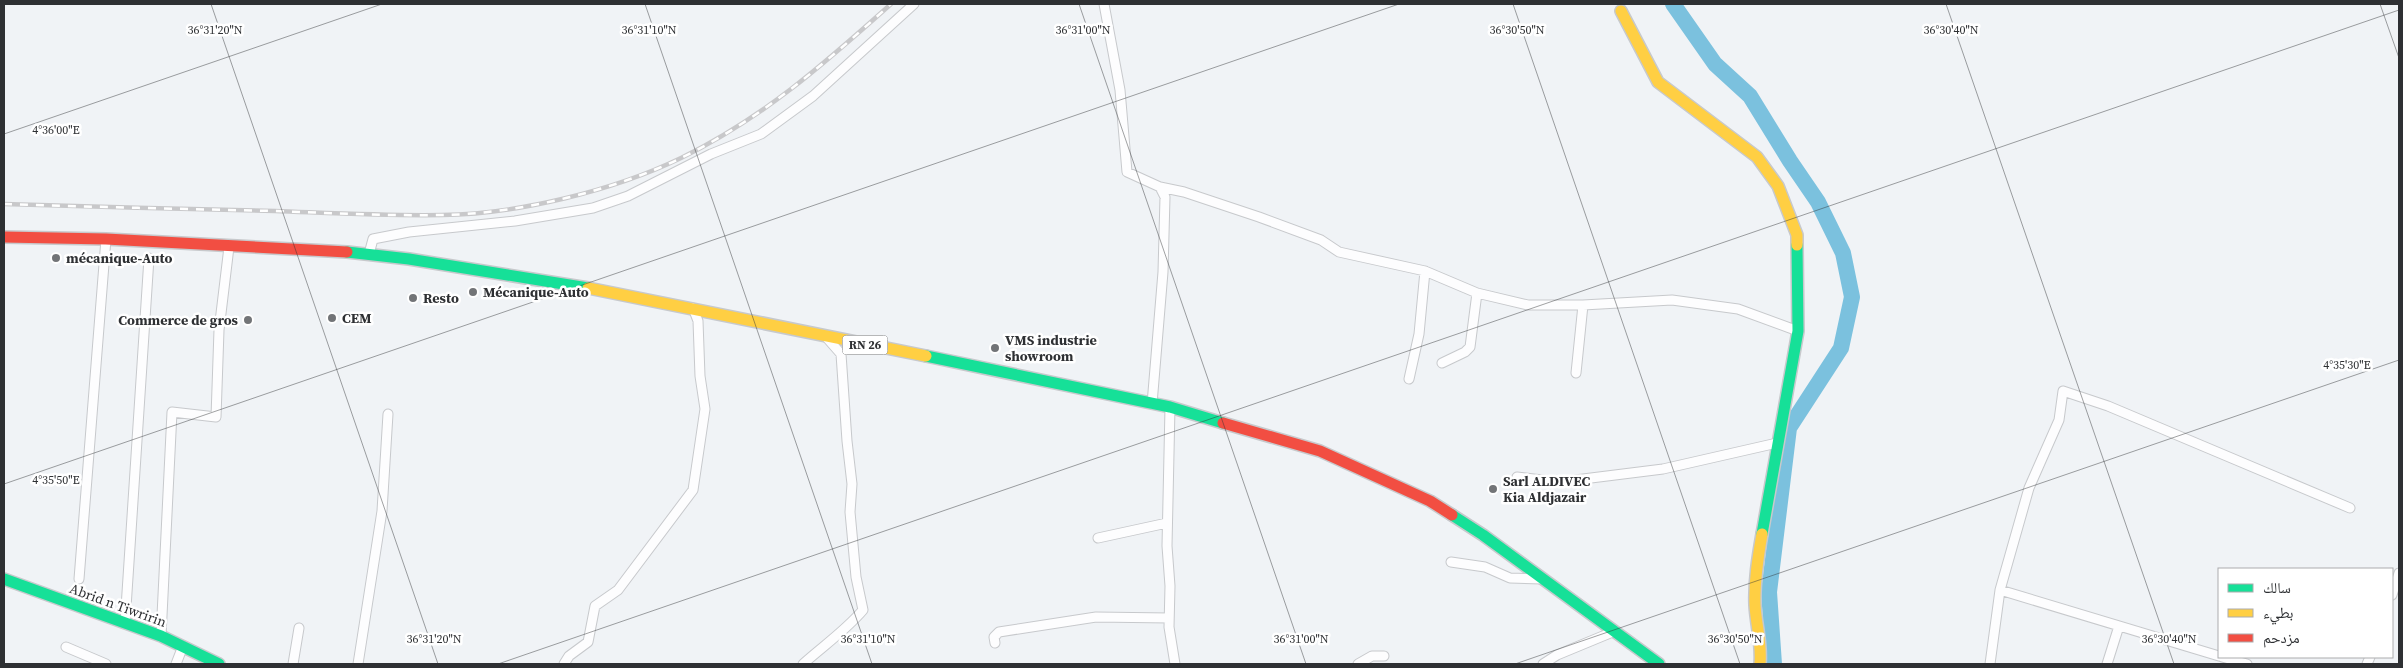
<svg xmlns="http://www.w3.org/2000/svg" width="2403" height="668" viewBox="0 0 2403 668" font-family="'Source Serif 4','Noto Naskh Arabic',serif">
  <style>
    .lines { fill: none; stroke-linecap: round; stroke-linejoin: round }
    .river { stroke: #7bc1de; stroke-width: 16 }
    .street-casing { stroke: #c7c9cc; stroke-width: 11 }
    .fast-casing { stroke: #c7c9cc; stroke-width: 14 }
    .slow-casing { stroke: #c7c9cc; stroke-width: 14 }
    .jam-casing { stroke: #c7c9cc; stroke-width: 14 }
    .street { stroke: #fdfdfe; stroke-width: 9 }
    .fast { stroke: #16e098; stroke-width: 11 }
    .slow { stroke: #ffcf43; stroke-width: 11 }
    .jam { stroke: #f24e42; stroke-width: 11 }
    .rail-casing { stroke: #c8c8ca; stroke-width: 4.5 }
    .rail { stroke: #fff; stroke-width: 2.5; stroke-dasharray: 8; stroke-linecap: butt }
    .ticks { fill: none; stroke: #2e3033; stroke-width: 1; stroke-opacity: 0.45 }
    .poi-dot { fill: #727477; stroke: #fff; stroke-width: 2 }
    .labels { text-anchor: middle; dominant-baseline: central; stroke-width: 5; stroke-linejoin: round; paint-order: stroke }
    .shield { fill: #fff; stroke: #6d6e70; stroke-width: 1 }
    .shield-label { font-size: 12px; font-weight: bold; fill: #2e3033 }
    .poi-label { font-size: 14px; font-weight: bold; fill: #2e3033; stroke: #fff; text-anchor: start }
    .street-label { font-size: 14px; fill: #2e3033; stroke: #fff }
    .ticks-label { font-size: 12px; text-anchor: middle; fill: #2e3033; stroke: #fff; stroke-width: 5; stroke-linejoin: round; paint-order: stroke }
  </style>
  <rect width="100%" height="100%" fill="#f0f3f6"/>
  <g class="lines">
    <!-- river -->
    <path class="river" d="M1673 4 1715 64 1750 96 1790 161 1818 202 1843 253 1852 297 1841 348 1789 428 1769 592 1774 664"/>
    <!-- street casing -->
    <g class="street-casing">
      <path id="street" d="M1104 4 1120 90 1127 172 1160 187 1165 197 1163 272 1152 404
        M1160 187 1184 192 1259 217 1321 240 1339 252 1425 271 1477 293 1528 305H1583L1672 300 1738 309 1798 331
        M369 254 373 239 409 232 515 221 593 208 628 196 711 154 761 134 813 96 914 4
        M1442 363 1465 352 1470 347 1477 293
        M1576 373 1583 305
        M1409 379 1419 334 1425 271
        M1170 407 1167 546 1170 586 1169 627 1175 664
        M1517 477 1559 482 1663 469 1777 443
        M1098 538 1167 523
        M1451 562 1485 567 1510 578 1542 579
        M79 579 106 239
        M2000 590 2219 656
        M2392 595 2399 573
        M125 623C134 501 140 380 149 258
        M161 636 172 412 216 417 219 330 229 247
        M995 643 994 637 999 632 1096 617 1169 618
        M66 647 106 664
        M2222 657 2247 664
        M176 664 183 646
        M293 664 299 628
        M358 664 382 511 388 414
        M564 664 569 656 588 642 595 606 618 590 693 490 705 409 700 376 698 321 693 308
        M803 664C823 646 845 631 863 610L856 577 850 512 852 484 847 441 841 354 827 338
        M1358 664 1372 656H1384
        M1543 664 1557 655 1615 631
        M1990 664 2000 590 2029 488 2059 420 2063 391 2108 406 2350 508
        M2107 664 2119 626
        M2367 664 2370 657"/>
    </g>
    <!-- fast casing -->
    <g class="fast-casing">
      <path id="fast" d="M347 252 409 259 588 288
        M926 356 1170 407 1223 423
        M1452 515 1483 535 1659 664
        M1762 534 1798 331 1797 245
        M4 579 161 636 219 664"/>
    </g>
    <!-- slow casing -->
    <g class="slow-casing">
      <path id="slow" d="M1621 11 1658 82 1757 157 1778 186 1797 235V245
        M588 288 926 356
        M1760 664C1762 644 1756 625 1755 605 1754 581 1758 557 1762 534"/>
    </g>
    <!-- jam casing -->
    <g class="jam-casing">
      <path id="jam" d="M4 237 106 239 347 252
        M1223 423 1320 451 1430 501 1452 515"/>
    </g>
    <!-- street -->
    <use href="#street" class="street"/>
    <!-- fast -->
    <use href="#fast" class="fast"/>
    <!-- slow -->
    <use href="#slow" class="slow"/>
    <!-- jam -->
    <use href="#jam" class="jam"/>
    <!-- rail casing -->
    <g class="rail-casing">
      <path id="rail" d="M4 204C94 207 185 209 275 211 331 213 386 216 442 215 517 214 613 191 681 158 763 118 824 64 891 4"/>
    </g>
    <!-- rail -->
    <use href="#rail" class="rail"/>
  </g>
  <!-- ticks -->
  <path class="ticks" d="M211 4 438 664M645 4 872 664M1079 4 1306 664M1513 4 1740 664M1946 4 2174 664M2380 4 2399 58M4 134 382 4M4 484 1399 4M4 663V664M498 664 2399 10M1515 664 2399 360"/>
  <!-- markers -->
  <g class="poi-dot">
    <circle cx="56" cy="258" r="5"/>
    <circle cx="473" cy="292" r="5"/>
    <circle cx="413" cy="298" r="5"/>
    <circle cx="332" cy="318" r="5"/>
    <circle cx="248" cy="320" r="5"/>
    <circle cx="995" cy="348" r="5"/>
    <circle cx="1493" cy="489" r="5"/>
  </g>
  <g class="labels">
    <!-- shield labels -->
    <rect class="shield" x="842.5" y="335.5" width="45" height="19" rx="4"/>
    <g class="shield-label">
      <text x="865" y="345">RN 26</text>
    </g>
    <!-- poi labels -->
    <g class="poi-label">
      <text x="66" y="258">mécanique-Auto</text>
      <text x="483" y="292">Mécanique-Auto</text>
      <text x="423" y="298">Resto</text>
      <text x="342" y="318">CEM</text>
      <text x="238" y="320" text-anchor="end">Commerce de gros</text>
      <text x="1005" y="340">VMS industrie<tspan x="1005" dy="16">showroom</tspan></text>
      <text x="1503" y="481">Sarl ALDIVEC<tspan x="1503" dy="16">Kia Aldjazair</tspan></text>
    </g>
    <!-- street labels -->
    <g class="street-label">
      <text transform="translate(118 605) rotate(20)">Abrid n Tiwririn</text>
    </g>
  </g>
  <g class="ticks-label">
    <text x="215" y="34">36°31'20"N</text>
    <text x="1083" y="34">36°31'00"N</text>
    <text x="1951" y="34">36°30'40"N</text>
    <text x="649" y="34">36°31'10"N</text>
    <text x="1517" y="34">36°30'50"N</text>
    <text x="56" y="134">4°36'00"E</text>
    <text x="2347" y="369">4°35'30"E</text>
    <text x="56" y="484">4°35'50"E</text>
    <text x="434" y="643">36°31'20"N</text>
    <text x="868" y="643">36°31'10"N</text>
    <text x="1301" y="643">36°31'00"N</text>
    <text x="1735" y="643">36°30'50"N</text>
    <text x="2169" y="643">36°30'40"N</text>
  </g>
  <!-- border -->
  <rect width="2403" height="668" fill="none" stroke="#2e3033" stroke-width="10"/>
  <!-- legend -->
  <rect x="2218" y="568" width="175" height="90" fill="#ffffff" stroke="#abacad"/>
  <rect x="2228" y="584" width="25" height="8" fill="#16e098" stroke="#abacad"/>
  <text x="2263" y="593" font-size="15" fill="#2e3033">سالك</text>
  <rect x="2228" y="609" width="25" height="8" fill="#ffcf43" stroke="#abacad"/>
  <text x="2263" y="618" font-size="15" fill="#2e3033">بطيء</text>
  <rect x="2228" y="634" width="25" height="8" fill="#f24e42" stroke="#abacad"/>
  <text x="2263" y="643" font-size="15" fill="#2e3033">مزدحم</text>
</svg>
